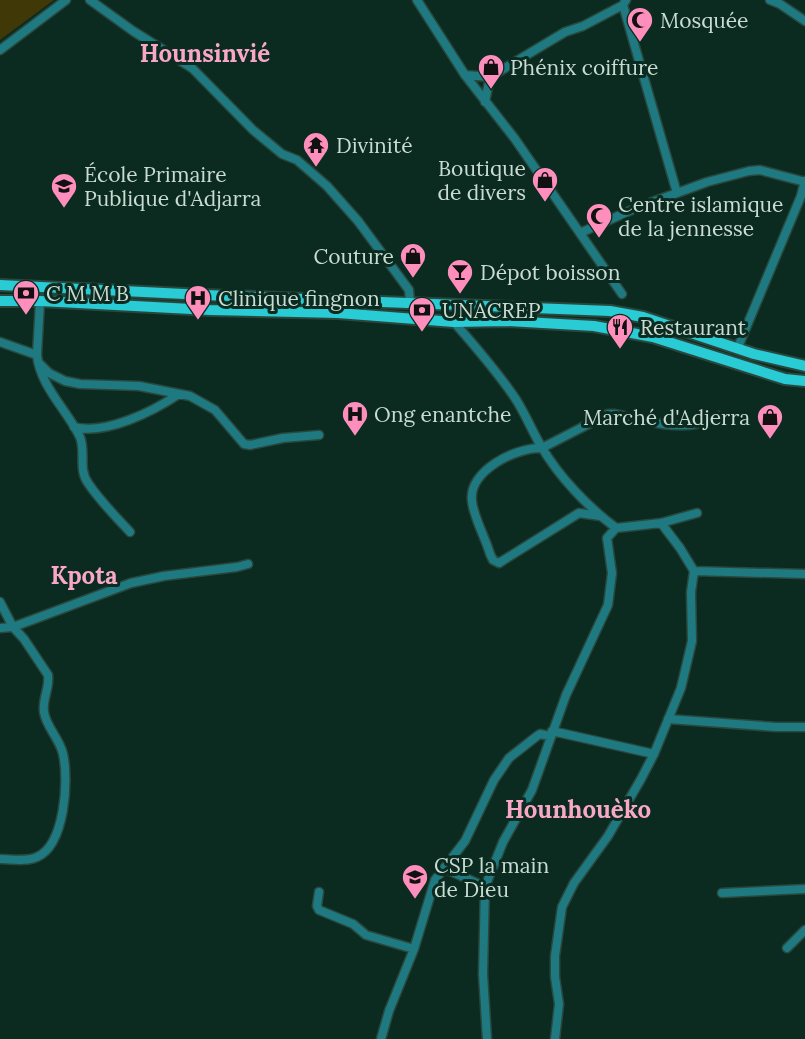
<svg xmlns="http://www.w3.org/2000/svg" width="805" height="1039" viewBox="0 0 805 1039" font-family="Lora,serif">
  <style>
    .green { fill: #403806 }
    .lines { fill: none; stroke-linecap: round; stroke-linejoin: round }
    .minor-casing { stroke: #29473d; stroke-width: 11 }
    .major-casing { stroke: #29473d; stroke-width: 14 }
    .minor { stroke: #1e7a80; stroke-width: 8 }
    .major { stroke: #29cbd5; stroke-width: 10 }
    .labels { text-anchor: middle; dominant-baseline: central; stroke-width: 6; stroke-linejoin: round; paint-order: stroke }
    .poi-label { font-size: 21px; fill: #c9dbd3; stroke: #0b2b20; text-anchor: start }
    .quarter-label { font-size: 24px; font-weight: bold; fill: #f8a8c6; stroke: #0b2b20 }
  </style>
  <rect width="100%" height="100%" fill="#0b2b20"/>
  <!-- green -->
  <path class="green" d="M0 0H54L0 40Z"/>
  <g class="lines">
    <!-- minor casing -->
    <g class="minor-casing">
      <path id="minor" d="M90 0 133 31 192 68 253 130 282 154 297 160 327 186 358 221 409 290 410 302
        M417 0 465 75 515 139 622 294
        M770 0 780 4 805 21
        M623 5 677 193
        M0 50 66 0
        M465 75 490 77 565 32 583 26 623 5 626 0
        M485 102 490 77
        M580 233 636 208 707 182 749 171 760 170 805 182
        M40 301 37 355C40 386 67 410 80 437 86 452 78 469 88 483 100 501 116 517 130 532
        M454 322C475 346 497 371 515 398 525 413 532 431 541 446 559 477 588 507 616 528
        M0 342 37 355
        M738 347 801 196 805 181
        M39 363 49 373 65 381 80 384 139 386 190 396 215 410 244 444 250 445 283 438 319 435
        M74 427C106 435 152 412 179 394
        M600 516 579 513 499 563 493 560 490 554C486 539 473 516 472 501 468 471 516 447 542 448L608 414H614C640 419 669 429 696 424 704 422 711 419 719 416
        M694 571 805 574
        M0 602 13 627 24 639 48 675C50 688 42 699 44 712 46 727 60 739 63 754 69 780 65 845 37 857 27 862 11 859 0 859
        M0 628 13 627 131 583 164 576 237 567 248 564
        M668 719 776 727H805
        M552 731 654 754
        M444 868 485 887
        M319 892 317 906 319 910 353 924 366 935 414 949
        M722 893 805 889
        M787 948 805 930
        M381 1039 389 1011 414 949 435 880 465 841 494 780 509 758 537 736 540 734 550 736
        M487 1039 483 974 485 887 503 842 532 790 566 695 608 605 612 573 607 538 616 528 661 523 697 513
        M555 1039 559 1004 555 977V956L562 907 574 883 608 836 641 779 654 754 681 688 689 654 692 641 691 592 694 571 680 548 661 523"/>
    </g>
    <!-- major casing -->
    <g class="major-casing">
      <path id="major" d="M0 285 205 295 610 311 643 317 754 354 805 366
        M0 301H40L210 310 338 313 454 322 506 321 594 326 653 337 785 379 805 381"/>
    </g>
    <!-- minor -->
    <use href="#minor" class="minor"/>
    <!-- major -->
    <use href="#major" class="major"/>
  </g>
  <!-- icons -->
  <defs>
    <g id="mosque-pin" transform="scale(1.35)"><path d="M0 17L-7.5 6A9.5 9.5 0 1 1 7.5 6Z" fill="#fe8ebb" stroke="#0b2b20"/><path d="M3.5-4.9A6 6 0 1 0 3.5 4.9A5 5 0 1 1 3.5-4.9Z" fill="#111"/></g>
    <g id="shop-pin" transform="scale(1.35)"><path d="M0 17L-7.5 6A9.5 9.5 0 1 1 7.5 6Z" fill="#fe8ebb" stroke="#0b2b20"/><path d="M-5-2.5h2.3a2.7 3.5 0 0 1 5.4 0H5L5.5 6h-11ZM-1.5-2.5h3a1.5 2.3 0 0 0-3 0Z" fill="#111"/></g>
    <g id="temple-pin" transform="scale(1.35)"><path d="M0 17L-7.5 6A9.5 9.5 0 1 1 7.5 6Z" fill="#fe8ebb" stroke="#0b2b20"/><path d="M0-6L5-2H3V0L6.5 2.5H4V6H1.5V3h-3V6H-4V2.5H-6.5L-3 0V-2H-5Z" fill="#111"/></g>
    <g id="school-pin" transform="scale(1.35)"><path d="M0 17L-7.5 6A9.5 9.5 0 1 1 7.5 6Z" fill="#fe8ebb" stroke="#0b2b20"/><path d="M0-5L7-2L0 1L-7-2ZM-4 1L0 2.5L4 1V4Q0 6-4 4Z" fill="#111"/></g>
    <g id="bar-pin" transform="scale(1.35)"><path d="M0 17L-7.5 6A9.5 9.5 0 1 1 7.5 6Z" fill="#fe8ebb" stroke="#0b2b20"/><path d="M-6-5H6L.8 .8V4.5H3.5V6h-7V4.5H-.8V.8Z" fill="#111"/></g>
    <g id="bank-pin" transform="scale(1.35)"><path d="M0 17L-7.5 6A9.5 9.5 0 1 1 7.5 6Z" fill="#fe8ebb" stroke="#0b2b20"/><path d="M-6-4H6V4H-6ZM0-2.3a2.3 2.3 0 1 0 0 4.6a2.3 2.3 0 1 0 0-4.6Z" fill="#111"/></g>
    <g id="hospital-pin" transform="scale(1.35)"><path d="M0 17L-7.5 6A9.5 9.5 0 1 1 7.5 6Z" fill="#fe8ebb" stroke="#0b2b20"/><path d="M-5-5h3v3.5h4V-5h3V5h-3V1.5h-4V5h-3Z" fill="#111"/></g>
    <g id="restaurant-pin" transform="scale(1.35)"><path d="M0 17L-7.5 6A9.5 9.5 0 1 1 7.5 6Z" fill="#fe8ebb" stroke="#0b2b20"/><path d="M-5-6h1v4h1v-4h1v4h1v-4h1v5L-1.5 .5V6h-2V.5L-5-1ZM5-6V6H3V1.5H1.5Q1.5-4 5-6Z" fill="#111"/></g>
  </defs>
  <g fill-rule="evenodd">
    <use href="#mosque-pin" x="640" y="20"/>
    <use href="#shop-pin" x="491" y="67"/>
    <use href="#temple-pin" x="316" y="145"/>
    <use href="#shop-pin" x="545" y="180"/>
    <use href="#school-pin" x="64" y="186"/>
    <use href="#mosque-pin" x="599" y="216"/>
    <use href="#shop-pin" x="413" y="256"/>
    <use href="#bar-pin" x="460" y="272"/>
    <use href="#bank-pin" x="26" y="293"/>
    <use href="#hospital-pin" x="198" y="298"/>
    <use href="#bank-pin" x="422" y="310"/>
    <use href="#restaurant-pin" x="620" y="327"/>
    <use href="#hospital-pin" x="355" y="414"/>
    <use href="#shop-pin" x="770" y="417"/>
    <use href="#school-pin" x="415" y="877"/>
  </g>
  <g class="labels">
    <!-- poi labels -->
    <g class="poi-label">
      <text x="660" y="20">Mosquée</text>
      <text x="510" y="67">Phénix coiffure</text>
      <text x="336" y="145">Divinité</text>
      <text x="526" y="168" text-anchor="end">Boutique<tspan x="526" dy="24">de divers</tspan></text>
      <text x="84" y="174">École Primaire<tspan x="84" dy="24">Publique d'Adjarra</tspan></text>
      <text x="618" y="204">Centre islamique<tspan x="618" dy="24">de la jennesse</tspan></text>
      <text x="394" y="256" text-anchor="end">Couture</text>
      <text x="480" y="272">Dépot boisson</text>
      <text x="46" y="293">C M M B</text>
      <text x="218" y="298">Clinique fingnon</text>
      <text x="442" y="310">UNACREP</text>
      <text x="640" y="327">Restaurant</text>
      <text x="374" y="414">Ong enantche</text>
      <text x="750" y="417" text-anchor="end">Marché d'Adjerra</text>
      <text x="434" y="865">CSP la main<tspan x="434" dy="24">de Dieu</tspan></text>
    </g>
    <!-- quarter labels -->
    <g class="quarter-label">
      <text x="205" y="53">Hounsinvié</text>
      <text x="84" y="575">Kpota</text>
      <text x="578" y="809">Hounhouèko</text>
    </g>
  </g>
</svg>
